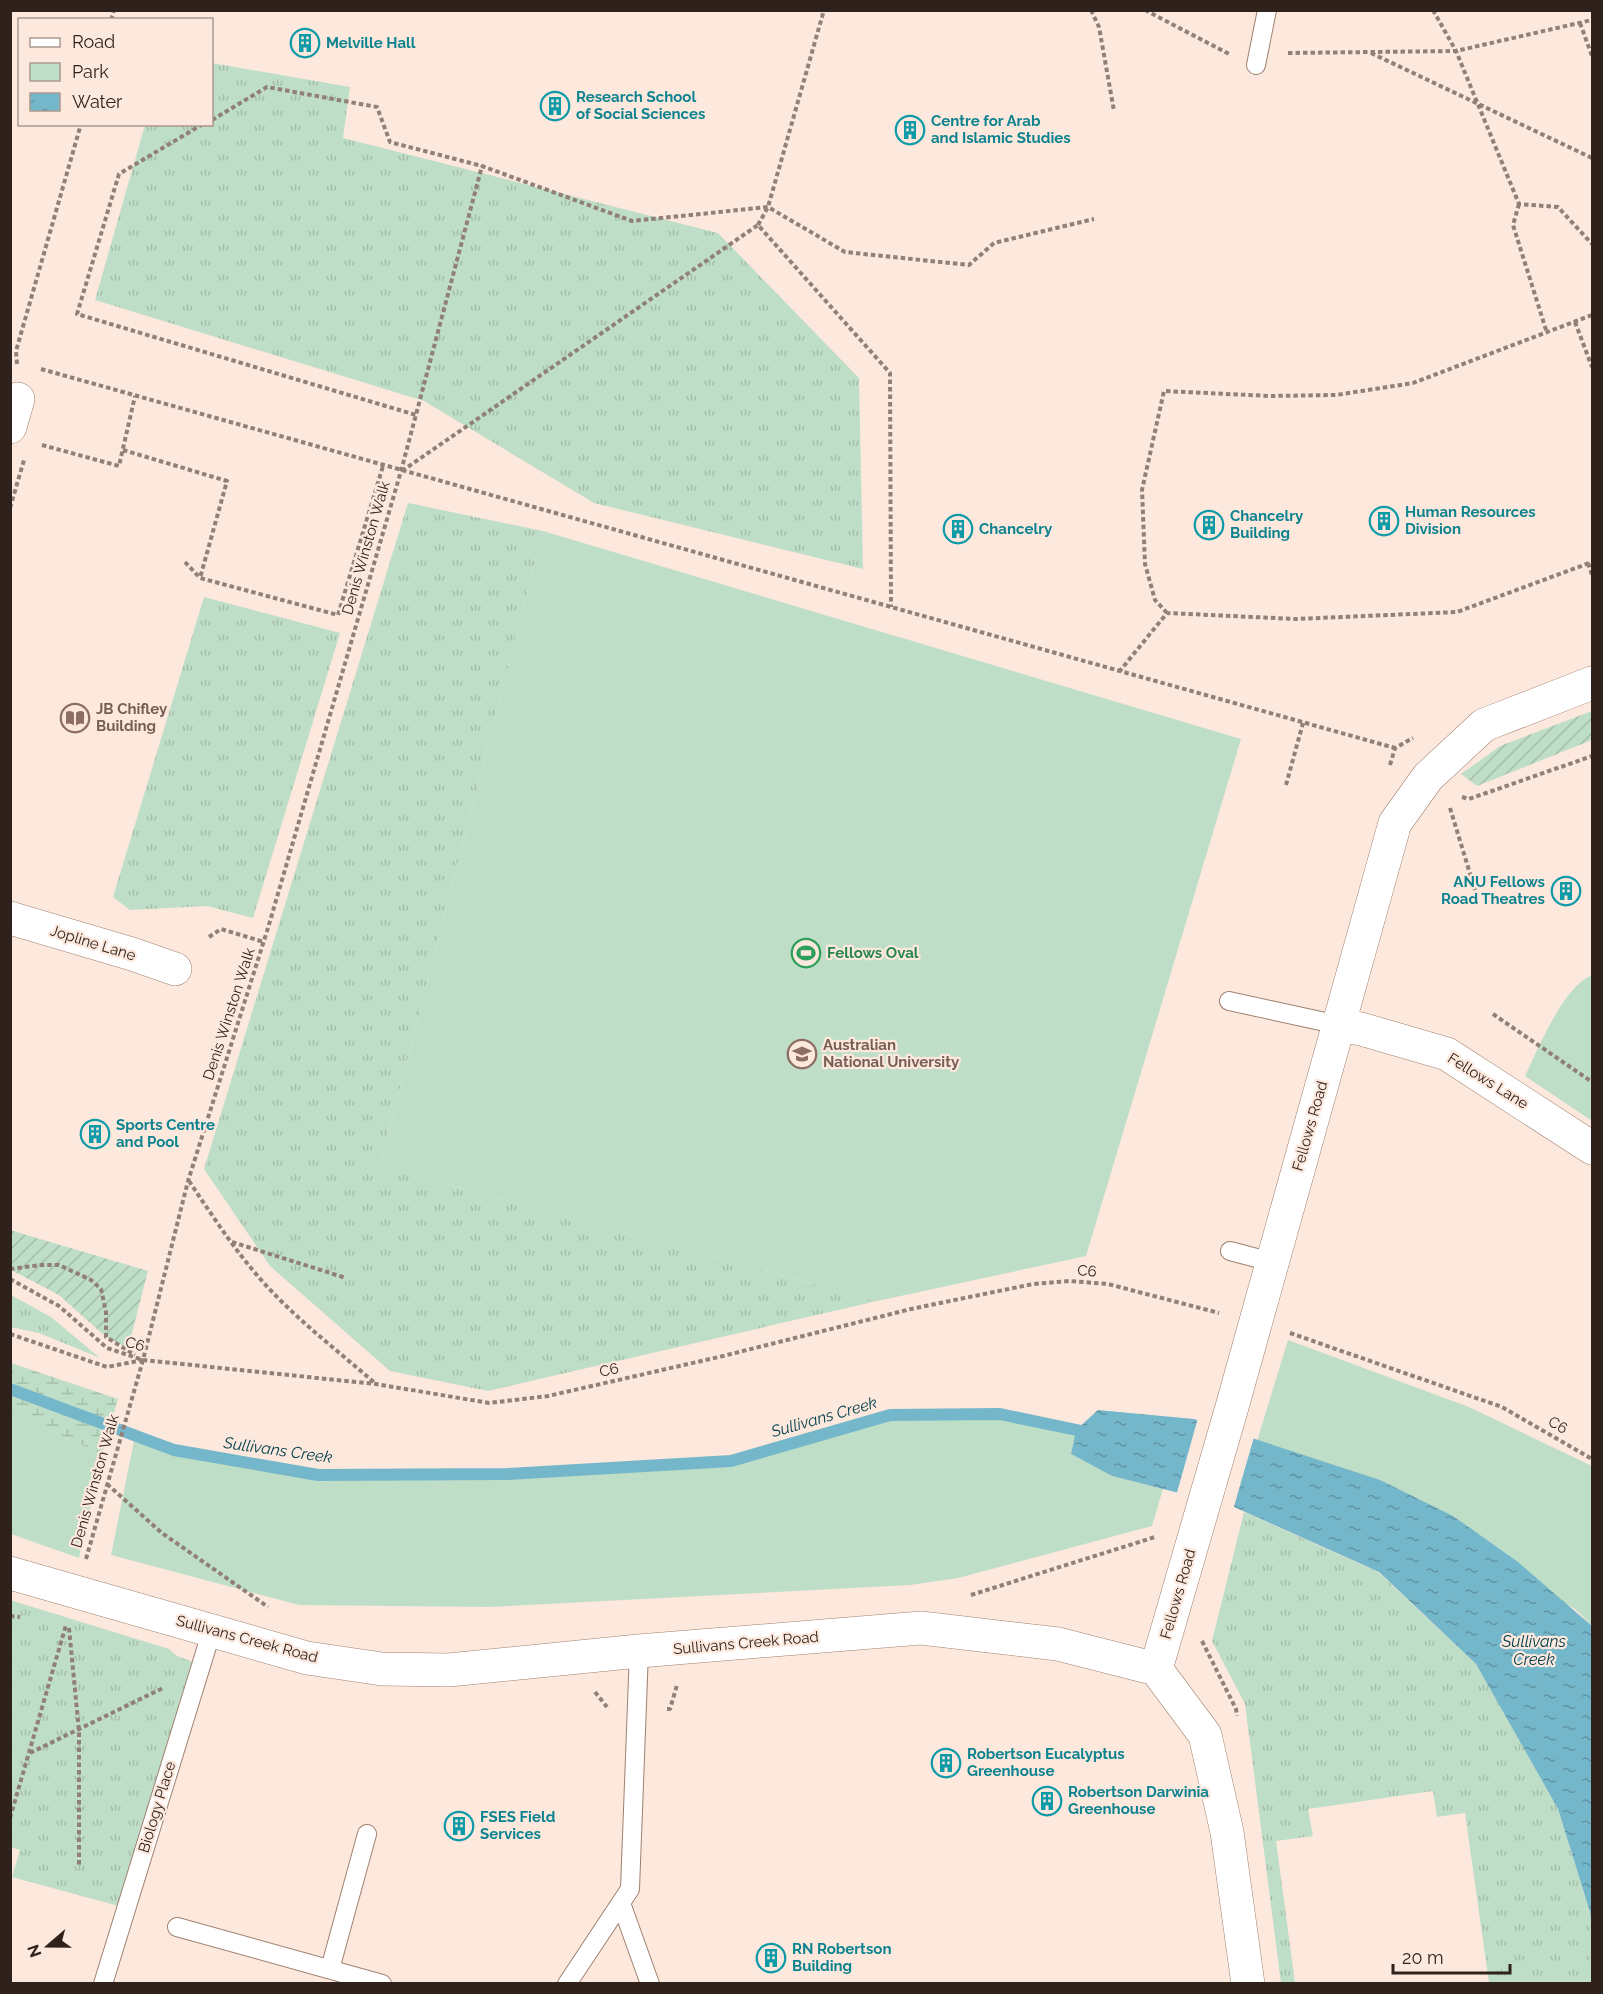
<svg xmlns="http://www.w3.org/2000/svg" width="1603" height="1994" viewBox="0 0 1603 1994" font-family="Raleway,sans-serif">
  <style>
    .grass { fill: url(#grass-tufts) }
    .wetland { fill: url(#wetland-marsh) }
    .park { fill: #bfdec7 }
    .garden { fill: url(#garden-furrows) }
    .water { fill: url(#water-ripples) }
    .pier { fill: #fde8dd }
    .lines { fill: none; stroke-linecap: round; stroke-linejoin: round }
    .stream { stroke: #75b7ca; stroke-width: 12 }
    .lane-casing { stroke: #a0806f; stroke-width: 20 }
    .street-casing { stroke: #a0806f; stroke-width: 34 }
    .path { stroke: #918077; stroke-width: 4; stroke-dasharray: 4.5 3; stroke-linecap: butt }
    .lane { stroke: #fff; stroke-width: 18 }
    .street { stroke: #fff; stroke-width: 33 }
    .labels { text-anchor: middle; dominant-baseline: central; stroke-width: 4.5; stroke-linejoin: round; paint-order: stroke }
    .culture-label { font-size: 15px; font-weight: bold; fill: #0d838f; stroke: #fde8dd; text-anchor: start }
    .street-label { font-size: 15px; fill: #2f221c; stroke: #fde8dd }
    .education-label { font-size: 15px; font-weight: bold; fill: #785e54; stroke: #fde8dd; text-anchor: start }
    .leisure-label { font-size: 15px; font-weight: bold; fill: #27864d; stroke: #fde8dd; text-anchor: start }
    .water-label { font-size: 16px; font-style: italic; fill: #00404d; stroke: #fde8dd }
  </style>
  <defs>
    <pattern id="grass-tufts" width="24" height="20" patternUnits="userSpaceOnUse" patternTransform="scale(1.5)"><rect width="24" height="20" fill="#bfdec7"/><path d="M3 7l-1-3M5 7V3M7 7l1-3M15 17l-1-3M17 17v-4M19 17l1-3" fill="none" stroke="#a4beaa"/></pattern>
    <pattern id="wetland-marsh" width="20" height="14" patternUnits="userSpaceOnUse" patternTransform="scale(1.5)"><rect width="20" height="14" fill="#bfdec7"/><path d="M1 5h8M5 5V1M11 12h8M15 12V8" fill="none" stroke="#a4beaa"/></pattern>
    <pattern id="garden-furrows" width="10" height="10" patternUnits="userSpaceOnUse" patternTransform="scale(1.5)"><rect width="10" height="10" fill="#bfdec7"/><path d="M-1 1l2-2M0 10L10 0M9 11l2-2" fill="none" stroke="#a4beaa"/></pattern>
    <pattern id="water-ripples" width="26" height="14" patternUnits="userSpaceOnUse" patternTransform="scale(1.5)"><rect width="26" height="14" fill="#75b7ca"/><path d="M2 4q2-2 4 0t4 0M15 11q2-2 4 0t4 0" fill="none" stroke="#6094a3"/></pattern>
  </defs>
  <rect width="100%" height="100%" fill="#fde8dd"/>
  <!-- grass -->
  <path class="grass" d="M212 63 350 87 343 138 718 233 859 378 863 569 594 503 424 401 95 300 145 125 212 124Z
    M408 503 543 531 380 1166 877 1301 488 1391 390 1371 270 1266 204 1169Z
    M204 597 340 633 253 918 207 906 130 910 113 897Z
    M11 1295 51 1317 100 1358 39 1333 11 1327Z
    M1244 1512 1378 1572 1476 1664 1558 1809 1590 1912 1592 1929V1983H1489L1465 1813 1437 1817 1433 1791 1308 1809 1313 1836 1276 1841 1295 1983H1281L1245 1704 1212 1641Z
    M10 1600 169 1649 177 1656 201 1665 126 1908 12 1877 20 1850 10 1847Z"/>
  <!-- wetland -->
  <path class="wetland" d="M11 1363 118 1399 102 1454 11 1414Z"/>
  <!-- park -->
  <path class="park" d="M543 531 1241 739 1086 1256 877 1301 380 1166Z
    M1592 975V1121L1525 1076C1539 1047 1563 987 1592 975Z
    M1288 1340 1469 1407 1592 1466V1626L1575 1609 1270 1446 1257 1441Z
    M11 1414 102 1454 79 1558 11 1534Z
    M1000 1414 1076 1430 1071 1454 1112 1476 1163 1489 1152 1526 958 1578 910 1585 489 1607 299 1605 111 1555 135 1436 174 1450 318 1475 731 1461 890 1415Z"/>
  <!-- garden -->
  <path class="garden" d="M1592 711V740L1477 786 1461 774 1500 746Z
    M10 1230 148 1271 128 1348 106 1337 59 1295 11 1270Z"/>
  <!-- water -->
  <path class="water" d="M1098 1410 1194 1419 1380 1480 1453 1516 1518 1562 1592 1626V1929L1590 1912 1558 1809 1476 1664 1379 1572 1234 1507 1112 1476 1071 1454 1076 1430Z"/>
  <!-- pier -->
  <path class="pier" d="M1198 1418 1254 1437 1233 1510 1176 1496Z"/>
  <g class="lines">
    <!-- stream -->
    <path class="stream" d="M10 1389 174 1450 318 1475 507 1474 731 1461 890 1415 1000 1414 1091 1433"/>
    <!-- lane casing -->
    <g class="lane-casing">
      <path id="lane" d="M1256 65 1267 10
        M1229 1001 1339 1025
        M1230 1251 1272 1262
        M621 1903 650 1984
        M177 1927 382 1984
        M330 1969 367 1834
        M103 1984 212 1630
        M567 1984 630 1889 639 1651"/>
    </g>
    <!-- street casing -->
    <g class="street-casing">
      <path id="street" d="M10 427 18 399
        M10 918 132 954 175 969
        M1339 1025 1361 1029 1447 1054 1592 1148
        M10 1573 307 1658 382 1669 449 1670 639 1651 921 1628 1058 1644 1156 1669 1205 1735 1227 1832 1248 1984
        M1156 1669 1232 1407 1395 823 1428 777 1484 725 1592 683"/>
    </g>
    <!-- path -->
    <path class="path" d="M1091 10 1099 27 1114 111
      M1145 10 1229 54
      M1433 10 1456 51 1519 204 1558 207 1592 244
      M111 20 114 10
      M1580 23 1592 56
      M1288 53 1456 51 1592 20
      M1371 53 1592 158
      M212 120 267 87 377 107 390 142 482 166 632 221 768 207 845 252 969 265 994 243 1094 219
      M203 124 119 174 77 314 416 415
      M1519 204 1513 225 1547 333
      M758 225 768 207 824 10
      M1575 322 1592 367
      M17 364 16 351 81 124
      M41 369 1395 748
      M42 445 119 466 135 396
      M123 450 227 481 200 578
      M402 471 758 225 890 373 891 607
      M10 508 24 460
      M185 562 200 578 338 615 383 466
      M1588 563 1592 575
      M1167 613 1155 600 1145 564 1142 490 1164 391 1270 396 1336 395 1413 383 1592 315
      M1119 672 1167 613 1296 619 1457 612 1592 562
      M1390 765 1395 748 1413 738
      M1286 785 1303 723
      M1462 797 1469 799 1592 756
      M1450 808 1475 890
      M209 937 221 929 264 942
      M1493 1014 1592 1082
      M189 1181C212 1215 235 1251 263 1282 296 1319 338 1351 376 1384
      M232 1242 346 1278
      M10 1269 41 1265H59L91 1280 101 1289 106 1312V1337L135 1355
      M10 1279 59 1306 107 1348 143 1360 376 1384 489 1403 548 1396 719 1357 911 1309 1033 1284 1070 1281 1108 1284 1219 1313
      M1290 1333 1502 1407 1592 1459
      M10 1334 107 1367 143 1360
      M107 1484 162 1533 268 1607
      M86 1559 143 1360 188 1181 268 928 401 471 482 166
      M971 1595 1155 1537
      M10 1616 20 1617
      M69 1628 79 1731V1865
      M1202 1641 1236 1709 1237 1716
      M595 1692 607 1707
      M667 1709H670L677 1685
      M30 1753 163 1688
      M10 1818 66 1625"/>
    <!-- lane -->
    <use href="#lane" class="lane"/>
    <!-- street -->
    <use href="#street" class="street"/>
  </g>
  <!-- icons -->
  <defs>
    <g id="building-ring" transform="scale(1.5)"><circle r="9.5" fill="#fde8dd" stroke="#0f9aa8" stroke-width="1.5"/><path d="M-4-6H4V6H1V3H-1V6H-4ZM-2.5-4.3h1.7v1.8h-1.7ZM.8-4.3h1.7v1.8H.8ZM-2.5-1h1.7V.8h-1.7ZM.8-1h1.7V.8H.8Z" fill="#0f9aa8"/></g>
    <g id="library-ring" transform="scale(1.5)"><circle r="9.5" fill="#fde8dd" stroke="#8d6e63" stroke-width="1.5"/><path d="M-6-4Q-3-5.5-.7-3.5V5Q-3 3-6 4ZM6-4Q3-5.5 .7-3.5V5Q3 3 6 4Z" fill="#8d6e63"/></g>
    <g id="stadium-ring" transform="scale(1.5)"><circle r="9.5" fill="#fde8dd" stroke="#2e9e5b" stroke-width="1.5"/><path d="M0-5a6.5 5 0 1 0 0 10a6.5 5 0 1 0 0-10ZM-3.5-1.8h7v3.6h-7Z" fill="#2e9e5b"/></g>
    <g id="university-ring" transform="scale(1.5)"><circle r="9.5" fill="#fde8dd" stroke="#8d6e63" stroke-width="1.5"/><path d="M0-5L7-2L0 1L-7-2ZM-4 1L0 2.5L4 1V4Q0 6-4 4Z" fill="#8d6e63"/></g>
  </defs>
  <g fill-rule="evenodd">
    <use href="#building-ring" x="305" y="43"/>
    <use href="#building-ring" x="555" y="106"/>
    <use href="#building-ring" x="910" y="130"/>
    <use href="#building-ring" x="1384" y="521"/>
    <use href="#building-ring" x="1209" y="525"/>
    <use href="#building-ring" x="958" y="529"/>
    <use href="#library-ring" x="75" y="718"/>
    <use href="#building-ring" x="1566" y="891"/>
    <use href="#stadium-ring" x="806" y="953"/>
    <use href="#university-ring" x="802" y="1054"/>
    <use href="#building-ring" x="95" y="1134"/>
    <use href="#building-ring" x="946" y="1763"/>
    <use href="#building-ring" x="1047" y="1801"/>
    <use href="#building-ring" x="459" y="1826"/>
    <use href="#building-ring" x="771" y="1958"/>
  </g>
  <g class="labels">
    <!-- culture labels -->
    <g class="culture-label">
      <text x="326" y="43">Melville Hall</text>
      <text x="576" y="97">Research School<tspan x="576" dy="17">of Social Sciences</tspan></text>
      <text x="931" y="121">Centre for Arab<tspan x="931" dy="17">and Islamic Studies</tspan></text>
      <text x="1405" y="512">Human Resources<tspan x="1405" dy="17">Division</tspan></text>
      <text x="1230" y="516">Chancelry<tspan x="1230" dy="17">Building</tspan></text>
      <text x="979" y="529">Chancelry</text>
      <text x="1545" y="882" text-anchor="end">ANU Fellows<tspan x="1545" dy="17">Road Theatres</tspan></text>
      <text x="116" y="1125">Sports Centre<tspan x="116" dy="17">and Pool</tspan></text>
      <text x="967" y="1754">Robertson Eucalyptus<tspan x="967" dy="17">Greenhouse</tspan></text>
      <text x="1068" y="1792">Robertson Darwinia<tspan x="1068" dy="17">Greenhouse</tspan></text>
      <text x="480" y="1817">FSES Field<tspan x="480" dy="17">Services</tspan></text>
      <text x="792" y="1949">RN Robertson<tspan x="792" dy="17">Building</tspan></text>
    </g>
    <!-- street labels -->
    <g class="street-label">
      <text transform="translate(366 548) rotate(-74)">Denis Winston Walk</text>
      <text transform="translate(93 943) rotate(17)">Jopline Lane</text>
      <text transform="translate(229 1014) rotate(-72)">Denis Winston Walk</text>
      <text transform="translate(1488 1081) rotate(32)">Fellows Lane</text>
      <text transform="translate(1310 1126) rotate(-74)">Fellows Road</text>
      <text transform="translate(1087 1271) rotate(4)">C6</text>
      <text transform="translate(135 1344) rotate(16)">C6</text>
      <text transform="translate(609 1370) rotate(-13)">C6</text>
      <text transform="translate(1558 1425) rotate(30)">C6</text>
      <text transform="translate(95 1481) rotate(-74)">Denis Winston Walk</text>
      <text transform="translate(1178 1594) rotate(-74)">Fellows Road</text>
      <text transform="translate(247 1639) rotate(15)">Sullivans Creek Road</text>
      <text transform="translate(746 1643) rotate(-5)">Sullivans Creek Road</text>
      <text transform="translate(157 1807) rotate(-73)">Biology Place</text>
    </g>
    <!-- education labels -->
    <g class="education-label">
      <text x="96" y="709">JB Chifley<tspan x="96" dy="17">Building</tspan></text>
      <text x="823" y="1045">Australian<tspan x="823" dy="17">National University</tspan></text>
    </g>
    <!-- leisure labels -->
    <g class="leisure-label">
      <text x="827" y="953">Fellows Oval</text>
    </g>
    <!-- water labels -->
    <g class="water-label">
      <text transform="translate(824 1417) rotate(-16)">Sullivans Creek</text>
      <text transform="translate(278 1450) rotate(8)">Sullivans Creek</text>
      <text x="1534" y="1641">Sullivans<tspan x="1534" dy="18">Creek</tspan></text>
    </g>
  </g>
  <!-- border -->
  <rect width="1603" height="1994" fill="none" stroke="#2f221c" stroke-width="24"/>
  <!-- legend -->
  <rect x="18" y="18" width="195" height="108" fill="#fde8dd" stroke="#ab9990" stroke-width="1.5"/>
  <rect x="30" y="38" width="30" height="9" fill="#ffffff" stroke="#ab9990" stroke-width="1.5"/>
  <text x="72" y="48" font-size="18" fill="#2f221c">Road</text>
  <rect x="30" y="63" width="30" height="18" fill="#bfdec7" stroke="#ab9990" stroke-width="1.5"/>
  <text x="72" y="78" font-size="18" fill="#2f221c">Park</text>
  <rect x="30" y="93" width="30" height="18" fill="url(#water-ripples)" stroke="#ab9990" stroke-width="1.5"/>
  <text x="72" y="108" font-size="18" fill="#2f221c">Water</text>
  <!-- north arrow -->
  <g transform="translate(48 1946) rotate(250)" stroke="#fde8dd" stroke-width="4.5" paint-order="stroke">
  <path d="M0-4.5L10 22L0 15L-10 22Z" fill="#2f221c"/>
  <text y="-9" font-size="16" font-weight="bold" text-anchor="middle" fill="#2f221c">N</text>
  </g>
  <!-- scale -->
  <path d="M1393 1964v9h117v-9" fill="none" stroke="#2f221c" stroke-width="3"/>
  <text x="1402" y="1964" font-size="18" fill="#2f221c" stroke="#fde8dd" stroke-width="4.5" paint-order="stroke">20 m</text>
</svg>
